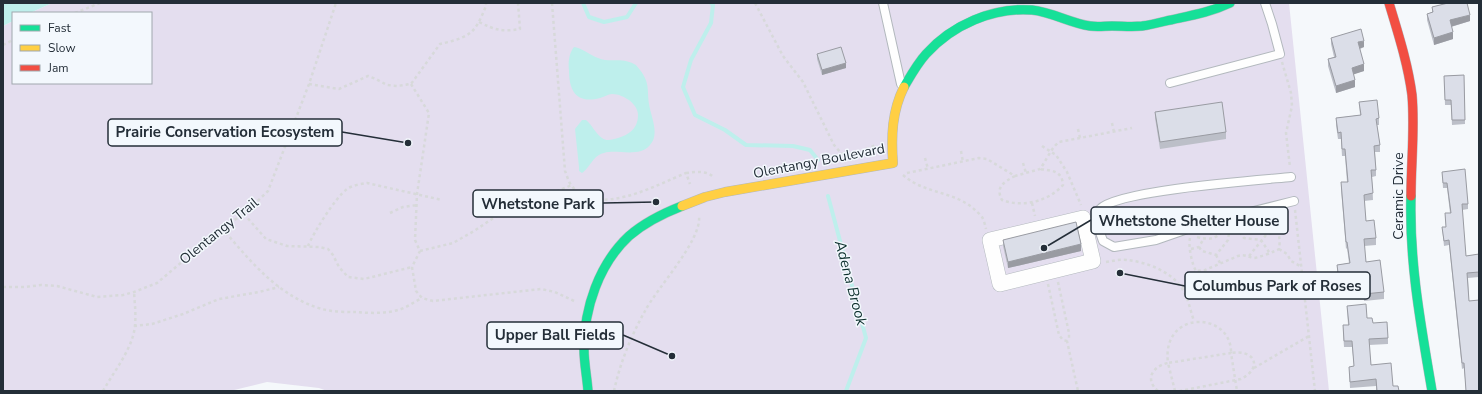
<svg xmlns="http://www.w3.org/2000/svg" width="1482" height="394" viewBox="0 0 1482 394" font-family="'Nunito Sans',sans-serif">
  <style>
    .green { fill: #e4deef }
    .water { fill: #beefec }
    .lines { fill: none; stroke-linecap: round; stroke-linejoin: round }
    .stream { stroke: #beefec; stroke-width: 4 }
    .lane-casing { stroke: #b2b8bd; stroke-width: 10 }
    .street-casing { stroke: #b2b8bd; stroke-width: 16 }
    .fast-casing { stroke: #b2b8bd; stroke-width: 10 }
    .slow-casing { stroke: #b2b8bd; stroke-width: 10 }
    .jam-casing { stroke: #b2b8bd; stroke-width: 10 }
    .path { stroke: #d7d9da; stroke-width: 2.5; stroke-dasharray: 3 3; stroke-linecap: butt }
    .lane { stroke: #fefefe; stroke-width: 8 }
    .street { stroke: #fefefe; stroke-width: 15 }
    .fast { stroke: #16e098; stroke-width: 9 }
    .slow { stroke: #ffcf43; stroke-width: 9 }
    .jam { stroke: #f24e42; stroke-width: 9 }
    .wall { fill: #bcbfc8 }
    .shaded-wall { fill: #999ba2 }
    .building { fill: #dbdee8; stroke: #999ba2 }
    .labels { text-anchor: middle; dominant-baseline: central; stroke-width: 3; stroke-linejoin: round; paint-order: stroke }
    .street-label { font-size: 14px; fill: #242e38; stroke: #f3f8fd }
    .water-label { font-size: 15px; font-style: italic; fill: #0d302e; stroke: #f3f8fd }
    .leader { fill: none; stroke: #242e38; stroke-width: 1.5 }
    .callout-dot { fill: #242e38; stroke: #f3f8fd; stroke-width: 1.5 }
    .callout { fill: #f3f8fd; stroke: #242e38; stroke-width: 1.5 }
    .callout-label { font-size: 15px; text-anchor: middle; font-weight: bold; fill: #242e38 }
  </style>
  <rect width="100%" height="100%" fill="#f5f8fb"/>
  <!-- green -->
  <path class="green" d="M52 3H1289L1329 391H327L319 388 267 382 230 391H3V26L13 21V83H151V13H30Z"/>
  <!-- water -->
  <path class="water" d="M3 3H52L30 13H13V21L3 26Z
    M574 47C580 47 592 56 598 58 609 63 621 57 634 64 637 65 638 68 640 70 650 83 647 89 649 104 651 117 660 134 650 145 640 158 617 149 604 153 593 155 590 168 582 173L579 171V167L575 129 582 120H586C592 125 596 134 602 138 606 141 610 140 614 139 627 136 638 130 638 115 638 109 634 104 629 100 624 97 619 94 612 94 608 94 604 97 600 98 577 104 569 92 569 70 568 63 569 53 574 47Z"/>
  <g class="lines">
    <!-- stream -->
    <path class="stream" d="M583 3 589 17 604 22 627 17 636 3
      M711 3 713 5 711 23 691 60 683 87 695 115 725 130 746 145 793 146 810 150 818 160
      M828 196 866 338 846 391"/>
    <!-- lane casing -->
    <g class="lane-casing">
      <path id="lane" d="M883 3 901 84
        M1170 83 1280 54 1272 24 1265 3
        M1291 177C1260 180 1117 190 1100 209 1093 217 1100 232 1103 241L1114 247 1156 240 1202 224 1294 201"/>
    </g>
    <!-- street casing -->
    <g class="street-casing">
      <path id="street" d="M1083 218 1093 261 1000 284 990 240Z"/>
    </g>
    <!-- fast casing -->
    <g class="fast-casing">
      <path id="fast" d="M904 87C911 75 917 64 926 54 952 25 993 7 1032 10 1052 12 1070 23 1090 26 1097 27 1105 26 1112 26 1122 26 1132 27 1142 26 1150 25 1158 23 1166 21 1188 16 1209 13 1230 3
        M1411 196C1409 262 1421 326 1432 391
        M588 391C587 377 584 363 584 349 584 308 599 264 629 236 644 223 664 213 682 206"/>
    </g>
    <!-- slow casing -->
    <g class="slow-casing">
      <path id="slow" d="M682 206 705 197 725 192 893 163C891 136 892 111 904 87"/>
    </g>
    <!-- jam casing -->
    <g class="jam-casing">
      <path id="jam" d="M1389 3C1398 33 1408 64 1412 95 1415 128 1411 163 1411 196"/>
    </g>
    <!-- path -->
    <path class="path" d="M552 3 565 171C567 175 568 181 571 185 596 219 656 185 686 173L690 184
      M755 3 783 56 803 82 834 145 841 153 845 154
      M75 13 100 3
      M479 22C495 30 502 32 520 29L518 3
      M3 45 13 40
      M1282 62 1291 93 1292 106 1286 133 1290 167
      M309 84 339 89 368 76 376 79 387 85 397 86 411 84 440 44C449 42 462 39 470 33 478 27 482 15 486 6V3
      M411 84 429 113 417 194 415 240 420 251 412 267 416 291 422 298 433 301 541 289 555 292 574 301
      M1112 123 1114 132
      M1078 129 1080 138
      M1042 146 1056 155 1067 172 1081 205
      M866 149 876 145
      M961 151 963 162
      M925 158 928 169
      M1023 163 1026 173
      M686 173C696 172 705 170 714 177
      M907 173 979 158 987 159 1015 176 1040 169C1046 161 1051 148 1059 142L1132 128
      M903 175C924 194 955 191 975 210 977 212 980 214 982 217 984 220 985 225 986 229
      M1015 176C1004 182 995 187 1002 200 1023 208 1049 201 1063 185 1062 170 1052 171 1040 169
      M1032 203 1035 216
      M1295 210 1315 391
      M390 213 403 207 417 205
      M244 214 266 239 287 246 319 247 328 249 333 255 339 267 348 277 364 279 412 267
      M1241 225 1252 228 1260 220
      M1243 226 1241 234 1244 238 1261 240 1269 252
      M222 228C250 261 279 297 322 309 332 312 345 312 355 312 369 313 384 314 398 310 406 308 414 302 422 298
      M1197 237C1210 240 1216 240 1225 228
      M1190 238C1188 246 1192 264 1196 271
      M308 246C314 232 335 198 347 189 353 185 361 184 367 183L442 200
      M1199 247 1202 251 1216 255 1228 240 1229 233 1226 229
      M1191 249 1199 247 1204 238
      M1279 249 1287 254 1291 261 1300 266
      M420 251 453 243 474 231 498 215 572 185
      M1216 255 1220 263
      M1249 256 1266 235 1278 231
      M1106 262C1113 261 1120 259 1127 260 1146 262 1170 271 1181 287 1188 296 1190 310 1194 321
      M1058 282 1069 333V338L1067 341 1078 391
      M1048 284 1059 335 1063 340 1067 341
      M3 287H25L41 285 57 286 97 297 123 295 134 292 157 283 222 228 244 214 268 191 309 84 336 3
      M1182 288 1188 283 1196 271 1205 270 1238 256C1244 254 1248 257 1254 258 1258 258 1276 251 1279 249 1281 238 1278 223 1268 217
      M134 326 152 324 183 314 219 299 259 292 279 287
      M1254 368 1309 336
      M103 391C113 373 127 356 133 336 137 322 135 307 134 292
      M614 391C620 363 631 336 645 311 657 288 702 240 699 216
      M1158 391C1144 379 1153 366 1168 363 1161 309 1232 311 1231 353 1254 349 1264 367 1241 379L1180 391
      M1175 391 1168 363 1231 353 1237 391"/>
    <!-- lane -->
    <use href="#lane" class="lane"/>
    <!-- street -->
    <use href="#street" class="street"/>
    <!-- fast -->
    <use href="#fast" class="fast"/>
    <!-- slow -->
    <use href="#slow" class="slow"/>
    <!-- jam -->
    <use href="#jam" class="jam"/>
  </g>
  <!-- wall -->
  <path class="wall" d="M1432 7 1470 21 1451 27 1453 39 1434 45 1427 20V14L1432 12Z
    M1331 38 1364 47 1360 49 1364 71 1353 74 1355 87 1336 93 1328 66V59L1334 57 1331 44Z
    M817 54 846 68 822 75 817 59Z
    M1464 75 1465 124 1452 125 1451 105H1445L1444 76Z
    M1359 102 1379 118V125H1377L1380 145V152H1375L1376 170V176L1372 177 1373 200 1364 201 1366 221 1376 238V245L1364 246 1366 262 1384 292V299L1364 301 1363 288 1352 290V285L1339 286 1337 271V265L1349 263 1347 248 1346 249 1341 189V182H1347L1345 156H1342L1341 139H1338L1336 125V118L1360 115Z
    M1155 112 1226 132V139L1160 149 1155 118Z
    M1442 172 1468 204V209L1462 210 1466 256 1479 254V277L1468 278 1469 301 1479 391H1466L1464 368 1462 369 1449 245 1444 246 1442 227H1446L1445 213H1450L1447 188H1443Z
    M1003 240 1081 251 1008 268 1003 246Z
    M1347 306 1367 318 1388 338V344L1369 345 1371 365 1393 386 1399 391H1376V386L1350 388 1349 367 1354 366 1352 347H1344L1343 332V325H1348Z"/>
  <!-- shaded-wall -->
  <path class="shaded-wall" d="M1470 15V21L1450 27V20Z
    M1453 32V39L1434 45V38Z
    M1364 41V47L1358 49V42Z
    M846 63V68L822 75V70Z
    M1364 64V71L1352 75V68Z
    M1355 80V87L1336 93V86Z
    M1081 244V251L1008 268V262Z"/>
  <!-- building -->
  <path class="building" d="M1448 3H1467L1470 15 1450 20 1453 32 1434 38 1427 14 1433 12 1432 7Z
    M1361 29 1364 41 1358 42 1364 64 1352 68 1355 80 1336 86 1328 59 1336 57 1331 38Z
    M841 47 846 63 822 70 817 54Z
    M1464 75 1465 120H1452L1451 100H1445L1444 76Z
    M1377 100 1379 118 1376 119 1380 145 1374 146 1376 170H1371L1373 193 1364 195 1366 221 1374 220 1376 238 1364 239 1366 262 1380 260 1384 292 1364 294 1363 282 1352 283V278L1339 280 1337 265 1350 263 1347 242H1346L1341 182H1348L1345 149H1342L1341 132 1338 133 1336 118 1361 115 1359 102Z
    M1222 102 1226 132 1160 142 1155 112Z
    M1465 169 1468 204H1462L1466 256 1479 254V272L1467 273 1469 301 1479 300V391H1466L1464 363H1462L1449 240 1444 241 1442 227H1446L1445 213H1451L1447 183H1443L1442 172Z
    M1076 222 1081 244 1008 262 1003 240Z
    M1366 304 1367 318H1372L1373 323 1387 322 1388 338 1369 339 1371 365 1391 363 1393 386H1398L1399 391H1377L1376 379 1350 382 1349 367 1354 366 1352 341H1344L1343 325H1349L1347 306Z"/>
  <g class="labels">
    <!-- street labels -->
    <g class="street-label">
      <text transform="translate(819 161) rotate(-11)">Olentangy Boulevard</text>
      <text transform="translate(1398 196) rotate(-90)">Ceramic Drive</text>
      <text transform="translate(219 231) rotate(-39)">Olentangy Trail</text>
    </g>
    <!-- water labels -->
    <g class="water-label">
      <text transform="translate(851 283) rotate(75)">Adena Brook</text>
    </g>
  </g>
  <!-- callouts -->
  <path class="leader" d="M408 143L342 132M656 202L603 203M1044 248L1091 220M1120 273L1185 286M672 356L623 335"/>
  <g class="callout-dot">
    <circle cx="408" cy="143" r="4"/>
    <circle cx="656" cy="202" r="4"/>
    <circle cx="1044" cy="248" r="4"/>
    <circle cx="1120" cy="273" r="4"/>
    <circle cx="672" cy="356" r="4"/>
  </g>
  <g class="callout">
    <rect x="108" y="119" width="234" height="27" rx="4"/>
    <rect x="473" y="190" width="130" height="27" rx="4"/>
    <rect x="1091" y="207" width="197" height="27" rx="4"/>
    <rect x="1185" y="272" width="185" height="27" rx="4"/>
    <rect x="487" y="322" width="136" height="27" rx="4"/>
  </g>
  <g class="callout-label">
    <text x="225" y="137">Prairie Conservation Ecosystem</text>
    <text x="538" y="209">Whetstone Park</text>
    <text x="1189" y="226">Whetstone Shelter House</text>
    <text x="1277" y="291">Columbus Park of Roses</text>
    <text x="555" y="340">Upper Ball Fields</text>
  </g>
  <!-- border -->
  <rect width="1482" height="394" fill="none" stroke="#242e38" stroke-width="8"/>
  <!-- legend -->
  <rect x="12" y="12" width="140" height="72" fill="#f3f8fd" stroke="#a0a7ae"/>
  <rect x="20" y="25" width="20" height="6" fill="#16e098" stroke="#a0a7ae"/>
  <text x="48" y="32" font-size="12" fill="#242e38">Fast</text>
  <rect x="20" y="45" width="20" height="6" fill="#ffcf43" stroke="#a0a7ae"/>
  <text x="48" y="52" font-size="12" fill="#242e38">Slow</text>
  <rect x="20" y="65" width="20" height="6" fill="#f24e42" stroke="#a0a7ae"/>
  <text x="48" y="72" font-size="12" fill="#242e38">Jam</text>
</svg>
